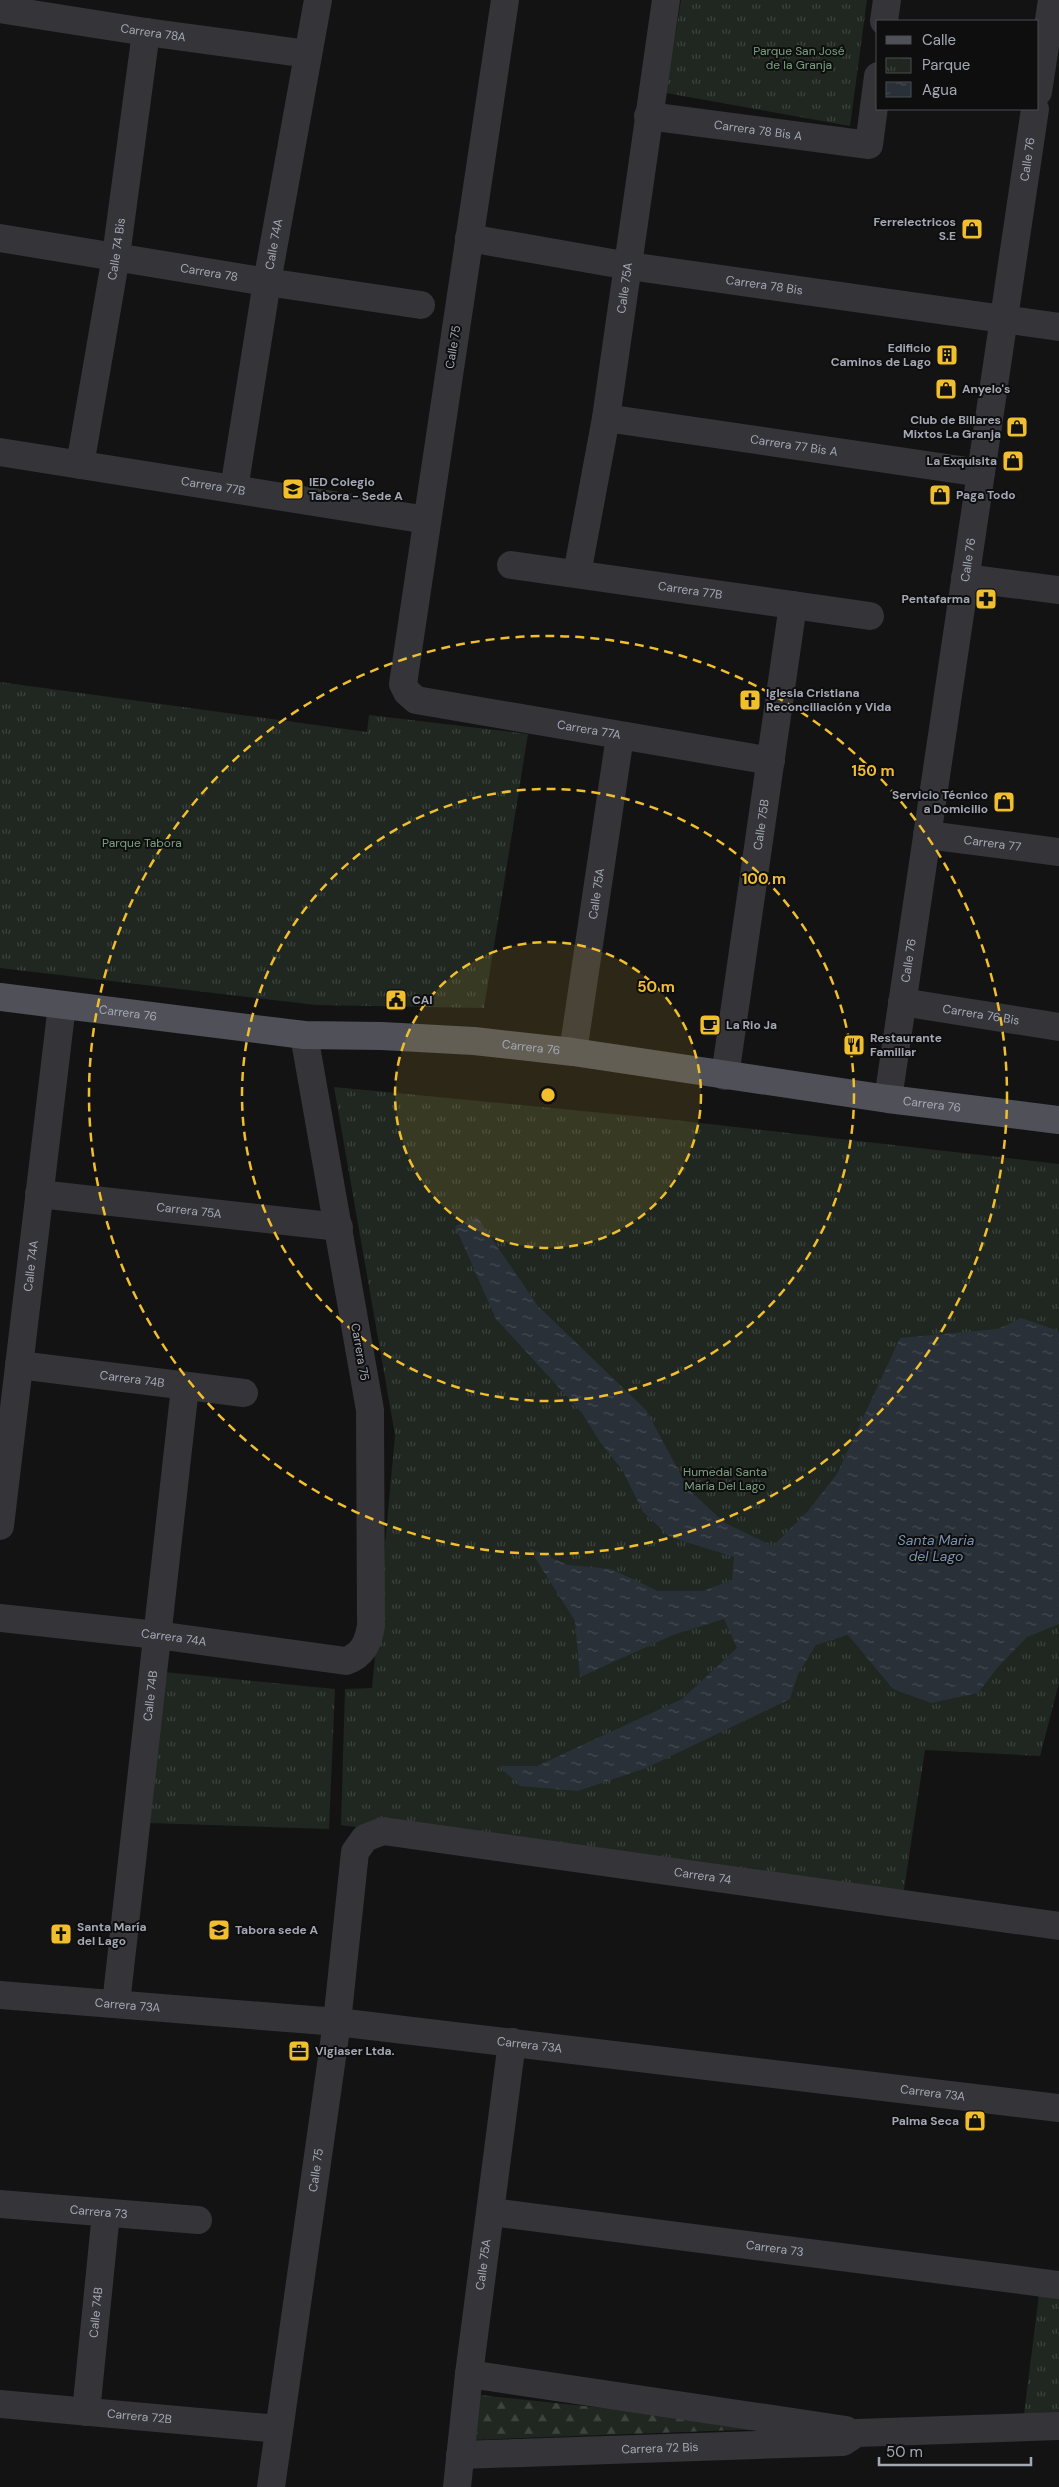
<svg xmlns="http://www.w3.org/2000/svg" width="1059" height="2487" viewBox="0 0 1059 2487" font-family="'DM Sans',sans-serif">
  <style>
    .forest { fill: url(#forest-firs) }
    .park { fill: url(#park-tufts) }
    .water { fill: url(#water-ripples) }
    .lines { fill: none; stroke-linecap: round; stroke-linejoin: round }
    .minor { stroke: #343439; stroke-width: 28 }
    .major { stroke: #505158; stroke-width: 28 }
    .ring { fill: none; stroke: #f1be2e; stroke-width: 2.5; stroke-dasharray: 9 6 }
    .labels { text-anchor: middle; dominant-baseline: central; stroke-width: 4; stroke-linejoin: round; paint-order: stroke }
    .street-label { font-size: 12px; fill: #a4a8b5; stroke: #0e0e0f }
    .park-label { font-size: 12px; fill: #7ba080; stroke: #0e0e0f }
    .poi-label { font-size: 12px; font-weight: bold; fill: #a4a8b5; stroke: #0e0e0f; text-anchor: start }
    .water-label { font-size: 14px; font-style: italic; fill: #7b93b0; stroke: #0e0e0f }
    .centre { fill: #f1be2e; stroke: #0e0e0f; stroke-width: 2.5 }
    .ring-label { font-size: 15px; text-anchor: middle; font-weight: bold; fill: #f1be2e; stroke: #0e0e0f; stroke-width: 4; stroke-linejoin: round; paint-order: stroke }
  </style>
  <defs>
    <pattern id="forest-firs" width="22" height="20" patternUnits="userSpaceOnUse" patternTransform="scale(1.25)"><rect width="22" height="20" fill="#1f2720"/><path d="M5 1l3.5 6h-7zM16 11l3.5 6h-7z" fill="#3d443e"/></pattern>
    <pattern id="park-tufts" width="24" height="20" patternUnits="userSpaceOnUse" patternTransform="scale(1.25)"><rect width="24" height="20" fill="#1f2720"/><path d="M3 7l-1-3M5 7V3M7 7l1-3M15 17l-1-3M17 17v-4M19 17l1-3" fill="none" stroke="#3d443e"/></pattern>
    <pattern id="water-ripples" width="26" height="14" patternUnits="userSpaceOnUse" patternTransform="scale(1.25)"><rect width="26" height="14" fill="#293038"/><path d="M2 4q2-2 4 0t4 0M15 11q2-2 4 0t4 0" fill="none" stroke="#454b53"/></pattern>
  </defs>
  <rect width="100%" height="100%" fill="#131314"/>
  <!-- forest -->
  <path class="forest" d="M480 2395 793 2428 471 2440Z"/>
  <!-- park -->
  <path class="park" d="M681 0H867L850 126 666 93Z
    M0 682 367 732 369 715 528 734 484 1008 316 1005 0 968Z
    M334 1087 665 1119 1059 1164V1683L1040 1756 925 1750 902 1903 341 1825 345 1689 372 1688 395 1435Z
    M164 1672 335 1689 329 1829 150 1823Z
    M1039 2294 1059 2296V2414H1024Z"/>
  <!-- water -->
  <path class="water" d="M477 1217 538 1306 646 1410 689 1490 725 1523 773 1546 807 1512 837 1474 900 1338 998 1329 1021 1318 1059 1331V1624L1027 1637 998 1667 978 1693 931 1703 893 1689 848 1635 816 1645 798 1674 790 1699 646 1768 578 1791 520 1786 499 1766H537L682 1699 737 1648 724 1619 673 1635 580 1677 575 1621 529 1548 568 1565 611 1569 658 1591H703L732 1580 734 1557 670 1537 643 1512 623 1471 600 1442 582 1413 496 1319 455 1226Z"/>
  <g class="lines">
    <!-- minor -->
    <g class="minor">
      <path id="s1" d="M505 0 403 684 407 692 416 700 771 761"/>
      <path id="s2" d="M0 9 146 32 308 54"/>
      <path d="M884 21 887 0"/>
      <path d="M1038 92 1052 0"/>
      <path id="s3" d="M648 116 869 145 878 76"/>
      <path id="s4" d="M0 238 267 282 421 305"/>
      <path id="s5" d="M469 238 629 266 1059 327"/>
      <path id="s6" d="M606 418 981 473"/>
      <path id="s7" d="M0 452 427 520"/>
      <path id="s8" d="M80 465 116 256 146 32"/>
      <path id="s9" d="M234 489 267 282 318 0"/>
      <path id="s10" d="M511 565 870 616"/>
      <path id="s11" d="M577 574 606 418 666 0"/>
      <path d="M965 578 1059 590"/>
      <path id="s12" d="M927 835 1059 852"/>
      <path id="s13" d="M902 1002 1059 1027"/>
      <path id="s14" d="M573 1052 620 736"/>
      <path id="s15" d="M725 1076 793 605"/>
      <path id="s16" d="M888 1099 1035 109"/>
      <path id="s17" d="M39 1194 339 1227"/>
      <path id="s18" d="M19 1365 244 1393"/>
      <path id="s19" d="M0 1526 62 1005"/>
      <path id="s20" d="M0 1618 157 1635 346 1661C363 1655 368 1643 371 1626L370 1410 304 1035"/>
      <path id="s21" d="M0 1995 337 2022 1059 2108"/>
      <path id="s22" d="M116 2004 185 1387"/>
      <path id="s23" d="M0 2204 198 2220"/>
      <path id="s24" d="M491 2212 1059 2285"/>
      <path d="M469 2374 846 2430"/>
      <path id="s25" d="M0 2404 279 2429"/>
      <path id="s26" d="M86 2412 106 2213"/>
      <path id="s27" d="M460 2455 843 2442 857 2433 1059 2426"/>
      <path id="s28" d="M271 2487 337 2022 355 1852 365 1838 383 1831 1059 1926"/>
      <path id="s29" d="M457 2487 469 2374 512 2042"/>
    </g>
    <!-- major -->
    <path class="major" id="s30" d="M0 997 304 1035 382 1036 474 1041 573 1052 888 1099 1059 1120"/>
  </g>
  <!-- distance rings -->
  <circle cx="548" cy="1095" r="153" fill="#f1be2e" fill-opacity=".12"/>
  <g class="ring">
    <circle cx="548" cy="1095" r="153"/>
    <circle cx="548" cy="1095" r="306"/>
    <circle cx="548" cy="1095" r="459"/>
  </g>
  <!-- icons -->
  <defs>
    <g id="shop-square" transform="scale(1.125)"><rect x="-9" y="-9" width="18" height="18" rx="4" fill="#f1be2e" stroke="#0e0e0f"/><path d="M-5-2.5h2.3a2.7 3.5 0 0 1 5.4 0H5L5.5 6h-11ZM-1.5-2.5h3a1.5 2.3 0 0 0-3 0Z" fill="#111"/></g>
    <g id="building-square" transform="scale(1.125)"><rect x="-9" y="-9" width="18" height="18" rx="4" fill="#f1be2e" stroke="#0e0e0f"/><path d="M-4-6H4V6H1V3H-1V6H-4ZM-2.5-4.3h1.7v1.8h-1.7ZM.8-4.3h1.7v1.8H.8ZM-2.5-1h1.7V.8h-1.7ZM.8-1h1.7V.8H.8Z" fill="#111"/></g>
    <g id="university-square" transform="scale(1.125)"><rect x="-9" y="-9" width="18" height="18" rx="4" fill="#f1be2e" stroke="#0e0e0f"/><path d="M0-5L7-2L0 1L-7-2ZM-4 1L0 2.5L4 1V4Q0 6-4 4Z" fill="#111"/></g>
    <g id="pharmacy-square" transform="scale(1.125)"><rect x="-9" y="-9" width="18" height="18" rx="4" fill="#f1be2e" stroke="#0e0e0f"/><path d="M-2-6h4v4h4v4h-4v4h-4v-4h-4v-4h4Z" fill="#111"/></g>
    <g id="church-square" transform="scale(1.125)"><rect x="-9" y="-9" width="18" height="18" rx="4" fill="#f1be2e" stroke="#0e0e0f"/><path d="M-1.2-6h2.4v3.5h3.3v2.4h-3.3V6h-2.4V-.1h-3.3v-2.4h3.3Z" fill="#111"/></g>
    <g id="civic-square" transform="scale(1.125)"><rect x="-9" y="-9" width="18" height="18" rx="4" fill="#f1be2e" stroke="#0e0e0f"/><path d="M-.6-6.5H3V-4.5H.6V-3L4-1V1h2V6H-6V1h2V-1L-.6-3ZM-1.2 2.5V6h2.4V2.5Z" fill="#111"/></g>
    <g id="cafe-square" transform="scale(1.125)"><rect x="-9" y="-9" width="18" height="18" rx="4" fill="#f1be2e" stroke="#0e0e0f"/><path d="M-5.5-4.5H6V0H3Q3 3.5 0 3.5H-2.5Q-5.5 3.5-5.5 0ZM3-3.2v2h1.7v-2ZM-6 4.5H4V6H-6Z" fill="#111"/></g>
    <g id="restaurant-square" transform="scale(1.125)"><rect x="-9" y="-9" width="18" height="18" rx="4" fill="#f1be2e" stroke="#0e0e0f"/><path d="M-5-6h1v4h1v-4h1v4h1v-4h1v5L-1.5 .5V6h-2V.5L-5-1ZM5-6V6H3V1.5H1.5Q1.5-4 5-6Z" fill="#111"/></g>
    <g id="school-square" transform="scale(1.125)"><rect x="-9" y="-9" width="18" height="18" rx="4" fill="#f1be2e" stroke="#0e0e0f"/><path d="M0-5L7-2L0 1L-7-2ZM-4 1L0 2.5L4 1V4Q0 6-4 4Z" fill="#111"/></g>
    <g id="office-square" transform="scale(1.125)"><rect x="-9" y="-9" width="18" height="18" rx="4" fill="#f1be2e" stroke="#0e0e0f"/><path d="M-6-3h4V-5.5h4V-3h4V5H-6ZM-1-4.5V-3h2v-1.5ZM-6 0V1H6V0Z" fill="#111"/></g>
  </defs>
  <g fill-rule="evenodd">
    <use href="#shop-square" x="972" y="229"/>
    <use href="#building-square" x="947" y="355"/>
    <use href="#shop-square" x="946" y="389"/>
    <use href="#shop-square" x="1017" y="427"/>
    <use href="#shop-square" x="1013" y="461"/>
    <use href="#university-square" x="293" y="489"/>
    <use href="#shop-square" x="940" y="495"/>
    <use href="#pharmacy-square" x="986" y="599"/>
    <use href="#church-square" x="750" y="700"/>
    <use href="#shop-square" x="1004" y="802"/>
    <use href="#civic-square" x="396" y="1000"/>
    <use href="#cafe-square" x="710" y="1025"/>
    <use href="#restaurant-square" x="854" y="1045"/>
    <use href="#school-square" x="219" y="1930"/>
    <use href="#church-square" x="61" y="1934"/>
    <use href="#office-square" x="299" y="2051"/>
    <use href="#shop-square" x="975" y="2121"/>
  </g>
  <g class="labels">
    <!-- street labels -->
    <g class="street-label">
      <text stroke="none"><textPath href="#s2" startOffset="155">Carrera 78A</textPath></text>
      <text stroke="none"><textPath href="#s3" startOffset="111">Carrera 78 Bis A</textPath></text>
      <text stroke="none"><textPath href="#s16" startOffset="950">Calle 76</textPath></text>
      <text stroke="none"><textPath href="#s9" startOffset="248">Calle 74A</textPath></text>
      <text stroke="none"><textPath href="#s8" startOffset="219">Calle 74 Bis</textPath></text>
      <text stroke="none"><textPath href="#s4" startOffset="212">Carrera 78</textPath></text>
      <text stroke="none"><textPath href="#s5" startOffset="299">Carrera 78 Bis</textPath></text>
      <text stroke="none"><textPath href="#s11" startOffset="290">Calle 75A</textPath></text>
      <text transform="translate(453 347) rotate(-81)">Calle 75</text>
      <text stroke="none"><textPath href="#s6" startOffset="190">Carrera 77 Bis A</textPath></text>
      <text stroke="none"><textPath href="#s7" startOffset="216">Carrera 77B</textPath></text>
      <text stroke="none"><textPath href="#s16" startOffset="545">Calle 76</textPath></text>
      <text stroke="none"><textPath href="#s10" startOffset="181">Carrera 77B</textPath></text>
      <text stroke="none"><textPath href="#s1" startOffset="888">Carrera 77A</textPath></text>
      <text stroke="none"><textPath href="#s15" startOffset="254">Calle 75B</textPath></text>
      <text stroke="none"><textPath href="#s12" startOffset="66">Carrera 77</textPath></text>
      <text stroke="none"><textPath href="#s14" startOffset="160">Calle 75A</textPath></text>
      <text stroke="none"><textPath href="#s16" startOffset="140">Calle 76</textPath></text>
      <text stroke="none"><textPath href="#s30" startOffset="129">Carrera 76</textPath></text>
      <text stroke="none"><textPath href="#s13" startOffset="80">Carrera 76 Bis</textPath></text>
      <text stroke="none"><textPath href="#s30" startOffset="534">Carrera 76</textPath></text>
      <text stroke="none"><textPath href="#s30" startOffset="939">Carrera 76</textPath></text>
      <text stroke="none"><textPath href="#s17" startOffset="151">Carrera 75A</textPath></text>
      <text stroke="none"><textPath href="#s19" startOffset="262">Calle 74A</textPath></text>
      <text transform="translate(360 1352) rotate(80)">Carrera 75</text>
      <text stroke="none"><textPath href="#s18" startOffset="114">Carrera 74B</textPath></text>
      <text stroke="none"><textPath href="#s20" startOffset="175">Carrera 74A</textPath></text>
      <text stroke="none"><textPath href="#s22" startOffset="310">Calle 74B</textPath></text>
      <text stroke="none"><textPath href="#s28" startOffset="1000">Carrera 74</textPath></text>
      <text stroke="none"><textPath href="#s21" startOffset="128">Carrera 73A</textPath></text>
      <text stroke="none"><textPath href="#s21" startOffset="532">Carrera 73A</textPath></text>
      <text stroke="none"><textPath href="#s21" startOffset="938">Carrera 73A</textPath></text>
      <text stroke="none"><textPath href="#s28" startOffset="320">Calle 75</textPath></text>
      <text stroke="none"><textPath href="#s23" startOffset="99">Carrera 73</textPath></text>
      <text stroke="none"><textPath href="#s24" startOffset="286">Carrera 73</textPath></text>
      <text stroke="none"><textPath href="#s29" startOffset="224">Calle 75A</textPath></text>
      <text stroke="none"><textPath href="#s26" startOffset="100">Calle 74B</textPath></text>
      <text stroke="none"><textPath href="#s25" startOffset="140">Carrera 72B</textPath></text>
      <text stroke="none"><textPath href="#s27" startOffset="200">Carrera 72 Bis</textPath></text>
    </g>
    <!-- park labels -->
    <g class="park-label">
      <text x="799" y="51">Parque San José<tspan x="799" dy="14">de la Granja</tspan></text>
      <text x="142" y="843">Parque Tabora</text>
      <text x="725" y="1472">Humedal Santa<tspan x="725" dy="14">María Del Lago</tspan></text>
    </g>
    <!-- poi labels -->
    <g class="poi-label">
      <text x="956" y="222" text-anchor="end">Ferrelectricos<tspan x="956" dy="14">S.E</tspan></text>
      <text x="931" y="348" text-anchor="end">Edificio<tspan x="931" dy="14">Caminos de Lago</tspan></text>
      <text x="962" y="389">Anyelo's</text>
      <text x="1001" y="420" text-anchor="end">Club de Billares<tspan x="1001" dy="14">Mixtos La Granja</tspan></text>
      <text x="997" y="461" text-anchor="end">La Exquisita</text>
      <text x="309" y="482">IED Colegio<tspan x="309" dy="14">Tabora - Sede A</tspan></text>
      <text x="956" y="495">Paga Todo</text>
      <text x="970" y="599" text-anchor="end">Pentafarma</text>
      <text x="766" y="693">Iglesia Cristiana<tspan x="766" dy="14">Reconciliación y Vida</tspan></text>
      <text x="988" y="795" text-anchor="end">Servicio Técnico<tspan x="988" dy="14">a Domicilio</tspan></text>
      <text x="412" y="1000">CAI</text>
      <text x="726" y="1025">La Rio Ja</text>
      <text x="870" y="1038">Restaurante<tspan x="870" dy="14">Familiar</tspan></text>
      <text x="77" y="1927">Santa María<tspan x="77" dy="14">del Lago</tspan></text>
      <text x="235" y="1930">Tabora sede A</text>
      <text x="315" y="2051">Vigiaser Ltda.</text>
      <text x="959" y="2121" text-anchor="end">Palma Seca</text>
    </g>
    <!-- water labels -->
    <g class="water-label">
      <text x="936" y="1540">Santa Maria<tspan x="936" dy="16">del Lago</tspan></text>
    </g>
  </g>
  <circle cx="548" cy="1095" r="8" class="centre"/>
  <g class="ring-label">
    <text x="873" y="776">150 m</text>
    <text x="764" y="884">100 m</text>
    <text x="656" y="992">50 m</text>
  </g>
  <!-- legend -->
  <rect x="876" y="20" width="162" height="90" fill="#0e0e0f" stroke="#4a4c51"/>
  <rect x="886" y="36" width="25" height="8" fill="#505158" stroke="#4a4c51"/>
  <text x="922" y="45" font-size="15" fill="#a4a8b5">Calle</text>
  <rect x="886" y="58" width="25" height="15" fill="url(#park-tufts)" stroke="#4a4c51"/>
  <text x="922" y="70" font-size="15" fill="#a4a8b5">Parque</text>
  <rect x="886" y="82" width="25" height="15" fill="url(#water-ripples)" stroke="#4a4c51"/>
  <text x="922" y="95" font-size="15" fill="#a4a8b5">Agua</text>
  <!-- scale -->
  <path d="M879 2457v8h152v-8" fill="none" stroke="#a4a8b5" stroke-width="2.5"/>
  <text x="886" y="2457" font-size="15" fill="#a4a8b5" stroke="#0e0e0f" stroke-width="4" paint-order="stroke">50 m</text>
</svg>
